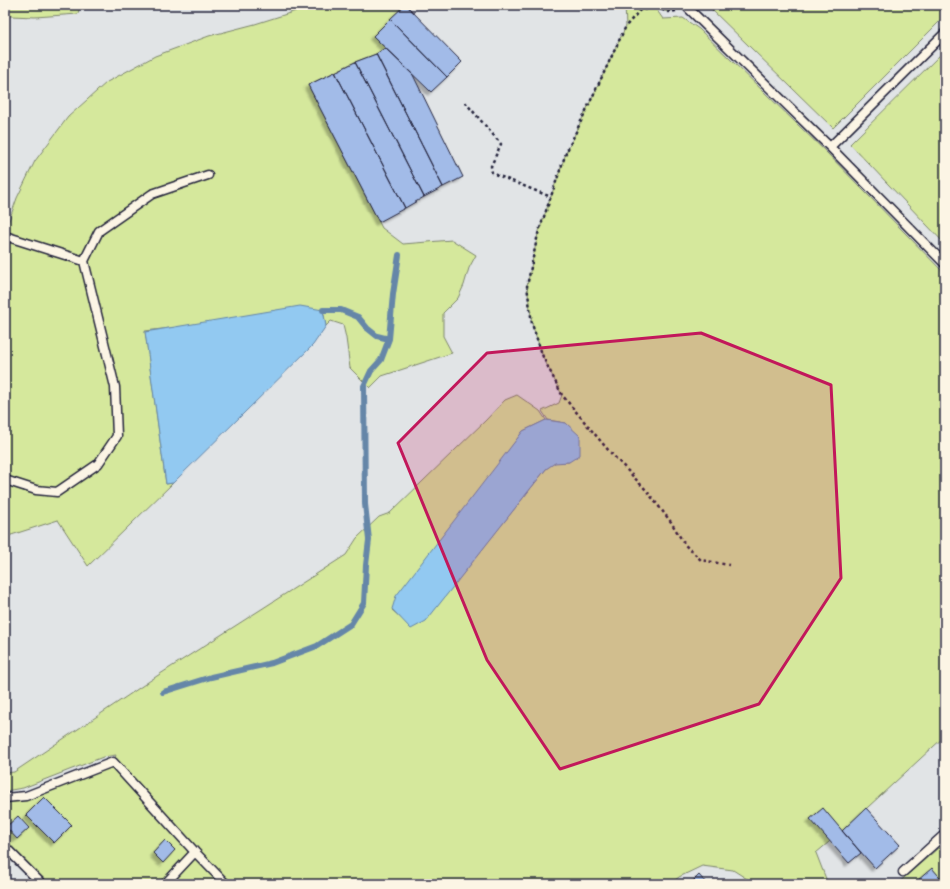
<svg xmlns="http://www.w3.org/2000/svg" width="950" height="889" viewBox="0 0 950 889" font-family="Caveat,sans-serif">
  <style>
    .green { fill: #d5e89c; stroke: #7c856c }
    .water { fill: #92c9f1; stroke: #6586a8 }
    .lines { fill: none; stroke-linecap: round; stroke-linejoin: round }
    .stream { stroke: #6586a8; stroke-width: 6 }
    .building { fill: #a2bbe8; stroke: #22223b; filter: url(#shadow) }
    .lane-casing { stroke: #22223b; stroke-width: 11 }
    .path { stroke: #22223b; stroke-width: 2.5; stroke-dasharray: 3 3; stroke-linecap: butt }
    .lane { stroke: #fcf5e5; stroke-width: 8 }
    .marked { fill: #c2185b; fill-opacity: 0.2; stroke: #c2185b; stroke-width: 3; stroke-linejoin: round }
  </style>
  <defs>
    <filter id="shadow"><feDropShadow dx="-3.5" dy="3.5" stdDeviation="1" flood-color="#0004"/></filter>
  </defs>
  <rect width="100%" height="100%" fill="#e1e4e6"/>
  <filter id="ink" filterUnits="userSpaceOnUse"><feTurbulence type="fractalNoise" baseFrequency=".025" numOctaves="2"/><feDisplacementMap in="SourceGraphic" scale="8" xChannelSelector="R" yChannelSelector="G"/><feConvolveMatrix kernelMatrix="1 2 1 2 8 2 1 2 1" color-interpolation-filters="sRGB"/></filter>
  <g filter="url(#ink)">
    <!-- green -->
    <path class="green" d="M5 5H80L78 14 35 17 11 16H5Z
      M315 5H405L373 36 385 48 376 54 355 62 308 85 382 228 403 244 452 240 476 255 469 268 464 285 458 298 443 313V336L452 353 382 376 370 388 350 368 346 338 343 325 331 321 326 326 323 310 145 331 166 484 173 483 88 566 58 520 5 537V232L17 198 35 161 68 117 107 82 155 56 209 36 255 24Z
      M625 5H676L669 12 656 9 663 19 683 18 699 29 827 153 945 274V736L842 831 816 853 828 884H755L733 870 702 866 679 877 670 884H42L5 847V798L26 796 113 762 116 755 103 757 23 788 5 791V773L14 772 157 676 346 555 357 538 379 517 390 513 486 420 505 400 517 395 540 411 546 420 523 431 392 610 401 618 426 620 546 469 555 462H569L566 423 548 420 542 411 559 403 562 395 543 357 532 324 527 286 538 234 566 153 626 26Z
      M710 5H945V16L833 128 708 6Z
      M945 50V244L850 144Z
      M945 842V884H897Z"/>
    <!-- water -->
    <path class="water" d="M300 306 323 310 326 326 313 345 173 483 166 484 145 332Z
      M546 420 566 423 580 436V455L569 462 555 463 546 469 426 621 411 629 392 609 396 596 523 431Z"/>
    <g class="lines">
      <!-- stream -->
      <path class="stream" d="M323 310H341L358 317 367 328 377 336 389 339
        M163 692 211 677 272 663 317 646 351 624 364 603 366 565 369 540 365 504 364 386 371 371 381 360 389 339 393 294 399 255"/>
    </g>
    <!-- building -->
    <path class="building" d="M405 5H406L462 62 447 77 390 19Z
      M390 19 447 77 431 92 373 36Z
      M385 48 413 75 463 177 443 187 376 54Z
      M376 54 443 187 424 197 355 62Z
      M355 62 424 197 405 208 335 72Z
      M335 72 405 208 379 222 308 85Z
      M44 797 72 825 54 843 26 815Z
      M823 808 861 853 849 863 810 819Z
      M866 808 900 845 875 868 842 831Z
      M18 816 29 828 17 839 6 827Z
      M165 840 175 850 163 863 153 853Z
      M932 868 945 883V884H932L931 883 930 884H919L917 881Z
      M699 875 707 884H690Z
      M381 880 385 884H377Z"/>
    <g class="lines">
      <!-- lane casing -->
      <g class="lane-casing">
        <path id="lane" d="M691 5 688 8 830 147 945 264
          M830 147 945 33
          M5 236 84 261 115 387 117 436 98 464 57 492 36 490 5 480
          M84 261 99 231 152 194 208 175
          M5 798 26 796 113 762 195 852 226 884
          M5 847 42 884
          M903 872 945 834
          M165 884 195 852"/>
      </g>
      <!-- path -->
      <path class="path" d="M676 11 669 12 656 8 640 10 626 26 566 153 538 234 527 286 532 324 543 357 562 395 609 451 646 490 671 522 685 545 701 560 729 565
        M465 102 501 144 491 166 492 173 551 197"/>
      <!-- lane -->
      <use href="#lane" class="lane"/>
    </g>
  </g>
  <!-- marked area -->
  <path class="marked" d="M701 333 831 385 841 578 759 704 560 769 487 660 398 443 487 353Z"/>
  <!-- margin -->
  <rect width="950" height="889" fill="none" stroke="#fcf5e5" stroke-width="20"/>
  <rect x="10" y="10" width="930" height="869" fill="none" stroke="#22223b" stroke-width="1.5" filter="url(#ink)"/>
</svg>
